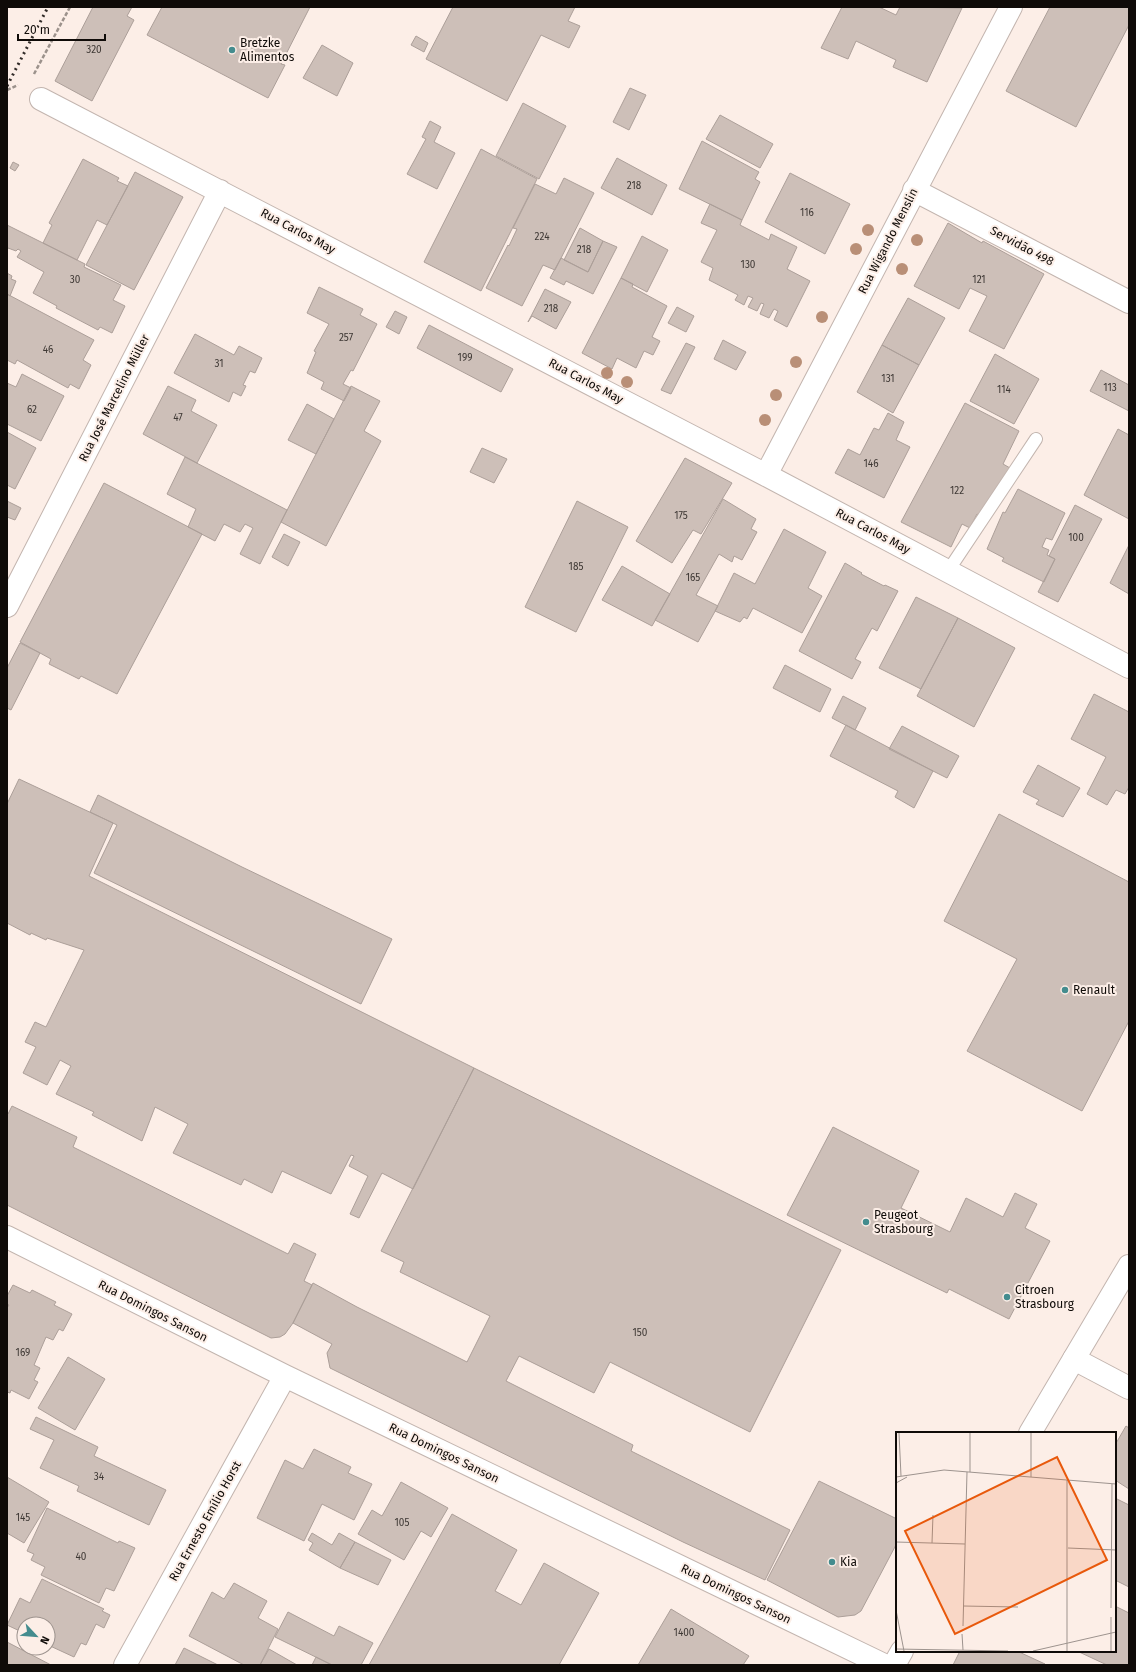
<svg xmlns="http://www.w3.org/2000/svg" width="1136" height="1672" viewBox="0 0 1136 1672" font-family="'Fira Sans',sans-serif">
  <style>
    .building { fill: #cdbfb8; stroke: #ac9f99 }
    .lines { fill: none; stroke-linecap: round; stroke-linejoin: round }
    .lane-casing { stroke: #c3b5af; stroke-width: 14 }
    .street-casing { stroke: #c3b5af; stroke-width: 24 }
    .highway-casing { stroke: #c3b5af; stroke-width: 24 }
    .path { stroke: #9c928c; stroke-width: 2.5; stroke-dasharray: 4 2; stroke-linecap: butt }
    .lane { stroke: #fff; stroke-width: 12 }
    .street { stroke: #fff; stroke-width: 22 }
    .highway { stroke: #fff; stroke-width: 22 }
    .rail { stroke: #312b28; stroke-width: 3; stroke-dasharray: 2 4; stroke-linecap: butt }
    .tree { fill: #b98f77 }
    .poi-dot { fill: #448c8e; stroke: #fceee7; stroke-width: 1.5 }
    .labels { text-anchor: middle; dominant-baseline: central; stroke-width: 4; stroke-linejoin: round; paint-order: stroke }
    .number-label { font-size: 10px; fill: #3e3834 }
    .poi-label { font-size: 12px; fill: #0f0b08; stroke: #fceee7; text-anchor: start }
    .street-label { font-size: 12px; fill: #0f0b08; stroke: #fceee7 }
    .inset-road { fill: none; stroke: #9d938e; stroke-width: 1 }
    .view { fill: #e8590c; fill-opacity: 0.15; stroke: #e8590c; stroke-width: 2 }
    .inset-edge { fill: none; stroke: #0f0b08; stroke-width: 2 }
  </style>
  <rect width="100%" height="100%" fill="#fceee7"/>
  <!-- building -->
  <path class="building" d="M93 7H132L127 16 134 20 92 101 55 81Z
    M162 7H310L281 64 285 65 268 98 147 35Z
    M453 7H575L568 21 580 26 569 48 541 35 507 101 426 59Z
    M842 7H879L896 15 900 7 962 8 927 82 893 67 896 60 856 41 848 59 821 48Z
    M1050 7H1129V25L1076 127 1006 91Z
    M416 36 428 43 424 52 411 45Z
    M322 45 353 63 337 96 303 78Z
    M630 88 646 95 629 130 613 122Z
    M523 103 566 126 539 179 496 156Z
    M720 115 773 144 760 168 706 139Z
    M430 121 441 127 434 142 455 153 437 189 407 174 426 139 422 137Z
    M702 141 759 172 755 179 760 182 742 220 679 189Z
    M481 149 537 179 481 291 424 262Z
    M617 158 667 185 652 215 601 188Z
    M83 159 119 178 117 181 128 186 107 225 97 220 77 260 43 243 52 225 49 223Z
    M13 162 19 165 15 171 10 168Z
    M135 172 183 197 134 290 86 265Z
    M790 173 850 204 825 254 765 222Z
    M564 178 594 193 555 270 543 265 522 306 486 288 508 245 509 246 517 229 513 228 535 184 556 194Z
    M710 204 742 220 740 225 769 240 771 234 797 247 787 269 810 281 787 327 774 320 778 311 774 309 769 318 760 314 764 304 761 303 757 311 748 307 753 298 748 296 744 305 735 300 738 295 709 280 713 268 701 262 717 230 701 223Z
    M948 223 982 243 983 241 1044 274 1004 349 969 331 987 296 970 288 959 309 914 286Z
    M7 225 85 264 84 267 121 285 113 300 125 306 112 333 100 327 98 330 56 308 57 306 33 293 44 272 17 257 21 251 18 249 16 251 8 248 7 250Z
    M580 228 603 241 588 272 564 260Z
    M642 236 668 250 647 292 621 278Z
    M603 241 617 247 593 294 566 281 564 285 550 278 561 258 588 272Z
    M7 273 12 276 11 279 16 281 10 296 7 294Z
    M621 278 633 284 632 287 667 306 652 337 660 341 653 355 644 351 636 368 617 358 612 369 582 353Z
    M319 287 363 309 360 315 377 324 353 371 351 370 343 384 351 388 344 401 321 389 324 382 307 373 316 352 314 351 329 324 307 313Z
    M545 289 571 302 556 329 532 316 528 322Z
    M7 294 94 340 83 360 91 365 79 389 70 384 68 388 17 360 15 364 7 360Z
    M908 298 945 318 919 365 882 345Z
    M677 307 694 316 686 332 668 323Z
    M395 311 407 317 399 334 386 327Z
    M429 325 513 369 501 392 417 348Z
    M195 334 234 355 239 346 262 358 255 373 250 371 243 385 246 386 241 396 233 392 229 402 174 373Z
    M723 340 746 352 736 370 714 359Z
    M686 343 695 347 671 394 661 390Z
    M882 345 919 365 893 413 857 392Z
    M995 354 1039 379 1014 424 970 401Z
    M1101 370 1129 385V411L1090 391Z
    M22 374 64 396 41 441 7 424V383L16 387Z
    M168 386 196 400 191 411 217 425 197 463 143 434Z
    M351 386 380 401 364 431 381 441 326 546 281 522Z
    M965 403 1019 431 1003 464 1010 468 980 516 977 514 970 528 962 524 951 547 901 522Z
    M307 404 334 419 316 454 288 440Z
    M888 413 904 422 896 440 910 447 884 498 835 473 848 449 860 455 874 428 879 430Z
    M1118 429 1129 435V519L1084 495Z
    M7 432 36 448 15 489 7 485Z
    M482 448 507 459 494 483 470 472Z
    M185 457 287 510 260 564 240 554 253 528 245 524 240 532 224 524 215 541 188 527 196 509 167 494Z
    M685 458 732 483 701 534 693 530 672 563 636 541Z
    M104 483 202 534 117 694 81 676 79 679 49 664 51 659 20 642Z
    M1018 489 1065 513 1052 540 1046 538 1042 547 1049 550 1047 555 1055 559 1044 582 1002 561 1004 558 987 549 1003 512 1005 513Z
    M723 499 756 519 751 529 757 532 742 560 734 556 732 562 719 554 696 595 718 606 698 642 655 620Z
    M7 501 21 508 15 520 7 517Z
    M577 501 628 527 576 632 525 607Z
    M1075 505 1102 519 1058 602 1038 592 1055 559 1049 556Z
    M784 529 826 552 808 588 822 596 802 633 753 608 747 619 744 617 740 622 715 611 734 573 755 584Z
    M284 534 300 542 288 566 272 557Z
    M1129 545V594L1110 583Z
    M845 563 862 573 861 574 884 586 885 585 898 591 877 631 872 628 855 659 861 662 852 679 799 651Z
    M622 566 670 594 652 626 602 600Z
    M916 597 958 618 921 689 879 668Z
    M958 618 1015 648 974 727 917 696Z
    M20 643 40 653 11 710 7 708V668Z
    M785 665 831 689 820 712 773 688Z
    M1094 694 1129 712V787L1125 794 1116 790 1107 805 1087 794 1106 757 1071 739Z
    M843 696 866 708 855 730 832 718Z
    M846 725 933 771 914 808 895 797 898 791 830 756Z
    M902 726 959 756 947 778 889 749Z
    M1038 765 1080 788 1063 817 1036 804 1039 800 1023 792Z
    M19 779 113 823 89 876 474 1068 413 1189 382 1173 359 1218 350 1214 368 1176 349 1166 354 1156 351 1155 331 1194 282 1171 272 1193 244 1179 241 1185 173 1153 188 1124 155 1107 142 1141 92 1115 94 1112 56 1094 71 1066 60 1060 47 1085 23 1073 36 1047 25 1042 35 1022 46 1027 84 950 47 938 46 940 31 933 30 935 7 923V804Z
    M98 795 242 867 392 939 361 1004 94 873 117 825 90 812Z
    M999 814 1129 882V1021L1082 1111 967 1051 1017 959 944 921Z
    M474 1068 841 1250 750 1432 610 1362 594 1393 519 1356 506 1381 633 1445 631 1451 790 1530 765 1580 683 1542 330 1368 327 1353 332 1344 293 1323 313 1283 357 1307 467 1362 490 1316 400 1272 404 1262 381 1251Z
    M12 1106 77 1137 73 1147 288 1254 294 1243 316 1254 304 1281 312 1285 293 1323 285 1334 280 1337 271 1338 7 1205V1114H8Z
    M833 1127 919 1171 901 1208 950 1232 966 1198 1003 1217 1015 1193 1037 1204 1025 1228 1050 1241 1009 1319 949 1289 947 1293 787 1215Z
    M13 1285 30 1293 32 1290 56 1302 54 1305 72 1314 63 1331 59 1329 53 1340 46 1337 34 1365 40 1368 34 1380 38 1382 29 1399 11 1390 10 1393 7 1392V1308L9 1305 7 1304V1296Z
    M68 1357 105 1379 75 1430 38 1408Z
    M36 1417 98 1447 94 1456 166 1490 149 1525 77 1491 79 1486 40 1468 54 1440 30 1429Z
    M1126 1426 1129 1428V1489L1115 1480V1445Z
    M314 1449 351 1467 348 1473 372 1484 354 1520 322 1504 304 1541 257 1518 285 1460 303 1469Z
    M7 1477 49 1502 24 1543 7 1533Z
    M819 1481 897 1519V1543L861 1611 855 1615 838 1617 767 1580Z
    M401 1482 448 1508 431 1537 421 1531 404 1560 358 1534 372 1510 382 1516Z
    M1115 1498 1129 1505V1587L1115 1580Z
    M47 1508 118 1543 119 1541 135 1548 114 1591 106 1588 99 1603 41 1575 45 1567 31 1560 34 1554 27 1551Z
    M452 1514 517 1550 495 1591 521 1605 544 1563 599 1593 559 1665H369Z
    M312 1533 332 1545 339 1533 355 1542 340 1568 309 1550 313 1543 308 1540Z
    M355 1542 391 1560 378 1585 340 1568Z
    M42 1579 104 1609 102 1611 110 1615 104 1628 96 1624 86 1645 81 1643 74 1657 48 1645V1624H24V1633L7 1625 20 1598 30 1603Z
    M234 1583 267 1601 258 1618 278 1629 260 1665H244L189 1636 212 1592 224 1599Z
    M1115 1606 1129 1613V1665H1107L1077 1651H1115Z
    M671 1609 749 1656 743 1665H638Z
    M288 1612 334 1636 339 1626 373 1643 361 1665H332L275 1637Z
    M7 1642 51 1665H7Z
    M184 1648 218 1665H175Z
    M269 1649 297 1665H260Z
    M960 1651H1017L1045 1664 953 1665Z
    M316 1657 332 1665H312Z"/>
  <g class="lines">
    <!-- lane casing -->
    <g class="lane-casing">
      <path id="lane" d="M948 571 1036 439"/>
    </g>
    <!-- street casing -->
    <g class="street-casing">
      <path id="street" d="M41 99 766 475 1129 667
        M914 190 1129 302
        M766 475 1011 7
        M7 606 220 191
        M7 1237 285 1376 884 1665
        M1074 1359 1129 1388
        M125 1665 285 1376"/>
    </g>
    <!-- highway casing -->
    <g class="highway-casing">
      <path id="highway" d="M1030 1433 1129 1266
        M894 1665 902 1651"/>
    </g>
    <!-- path -->
    <path class="path" d="M34 74 70 7
      M7 90 18 85"/>
    <!-- lane -->
    <use href="#lane" class="lane"/>
    <!-- street -->
    <use href="#street" class="street"/>
    <!-- highway -->
    <use href="#highway" class="highway"/>
    <!-- rail -->
    <path class="rail" d="M7 86 48 7"/>
  </g>
  <!-- trees -->
  <g class="tree">
    <circle cx="868" cy="230" r="6"/>
    <circle cx="917" cy="240" r="6"/>
    <circle cx="856" cy="249" r="6"/>
    <circle cx="902" cy="269" r="6"/>
    <circle cx="822" cy="317" r="6"/>
    <circle cx="796" cy="362" r="6"/>
    <circle cx="607" cy="373" r="6"/>
    <circle cx="627" cy="382" r="6"/>
    <circle cx="776" cy="395" r="6"/>
    <circle cx="765" cy="420" r="6"/>
  </g>
  <!-- markers -->
  <g class="poi-dot">
    <circle cx="232" cy="50" r="4"/>
    <circle cx="1065" cy="990" r="4"/>
    <circle cx="866" cy="1222" r="4"/>
    <circle cx="1007" cy="1297" r="4"/>
    <circle cx="832" cy="1562" r="4"/>
  </g>
  <g class="labels">
    <!-- number labels -->
    <g class="number-label">
      <text x="94" y="50">320</text>
      <text x="634" y="186">218</text>
      <text x="807" y="213">116</text>
      <text x="542" y="237">224</text>
      <text x="584" y="250">218</text>
      <text x="748" y="265">130</text>
      <text x="75" y="280">30</text>
      <text x="979" y="280">121</text>
      <text x="551" y="309">218</text>
      <text x="346" y="338">257</text>
      <text x="48" y="350">46</text>
      <text x="465" y="358">199</text>
      <text x="219" y="364">31</text>
      <text x="888" y="379">131</text>
      <text x="1110" y="388">113</text>
      <text x="1004" y="390">114</text>
      <text x="32" y="410">62</text>
      <text x="178" y="418">47</text>
      <text x="871" y="464">146</text>
      <text x="957" y="491">122</text>
      <text x="681" y="516">175</text>
      <text x="1076" y="538">100</text>
      <text x="576" y="567">185</text>
      <text x="693" y="578">165</text>
      <text x="640" y="1333">150</text>
      <text x="23" y="1353">169</text>
      <text x="99" y="1477">34</text>
      <text x="23" y="1518">145</text>
      <text x="402" y="1523">105</text>
      <text x="81" y="1557">40</text>
      <text x="684" y="1633">1400</text>
    </g>
    <!-- poi labels -->
    <g class="poi-label">
      <text x="240" y="43">Bretzke<tspan x="240" dy="14">Alimentos</tspan></text>
      <text x="1073" y="990">Renault</text>
      <text x="874" y="1215">Peugeot<tspan x="874" dy="14">Strasbourg</tspan></text>
      <text x="1015" y="1290">Citroen<tspan x="1015" dy="14">Strasbourg</tspan></text>
      <text x="840" y="1562">Kia</text>
    </g>
    <!-- street labels -->
    <g class="street-label">
      <text transform="translate(298 231) rotate(28)">Rua Carlos May</text>
      <text transform="translate(888 241) rotate(-63)">Rua Wigando Menslin</text>
      <text transform="translate(1022 246) rotate(28)">Servidão 498</text>
      <text transform="translate(586 381) rotate(28)">Rua Carlos May</text>
      <text transform="translate(114 398) rotate(-63)">Rua José Marcelino Müller</text>
      <text transform="translate(873 531) rotate(28)">Rua Carlos May</text>
      <text transform="translate(153 1311) rotate(27)">Rua Domingos Sanson</text>
      <text transform="translate(444 1453) rotate(26)">Rua Domingos Sanson</text>
      <text transform="translate(205 1521) rotate(-61)">Rua Ernesto Emílio Horst</text>
      <text transform="translate(736 1594) rotate(26)">Rua Domingos Sanson</text>
    </g>
  </g>
  <!-- overview -->
  <g transform="translate(896 1432)">
    <rect width="220" height="220" fill="#fceee7"/>
    <path class="inset-road" d="M3 1 5 44M135 1V45M74 40V1M0 45 48 38 220 52M0 51 11 45M0 110 69 112M36 111 37 83M172 116 220 118M67 174 122 175M215 176 216 52M0 178 8 219M215 185V219M67 194 71 40M66 202 67 218M0 217 112 219M137 219 220 200M171 219V48"/>
    <path class="view" d="M161 25 211 128 59 202 9 99Z"/>
    <rect width="220" height="220" class="inset-edge"/>
  </g>
  <!-- border -->
  <rect width="1136" height="1672" fill="none" stroke="#0f0b08" stroke-width="16"/>
  <!-- north arrow -->
  <g transform="translate(36 1636) rotate(116)"><circle r="19" fill="#fceee7" stroke="#9d938e"/>
  <path d="M0-3L7 15L0 10L-7 15Z" fill="#448c8e"/>
  <text y="-6" font-size="11" font-weight="bold" text-anchor="middle" fill="#0f0b08">N</text>
  </g>
  <!-- scale -->
  <path d="M18 34v6h87v-6" fill="none" stroke="#0f0b08" stroke-width="2"/>
  <text x="24" y="34" font-size="12" fill="#0f0b08" stroke="#fceee7" stroke-width="3" paint-order="stroke">20 m</text>
</svg>
